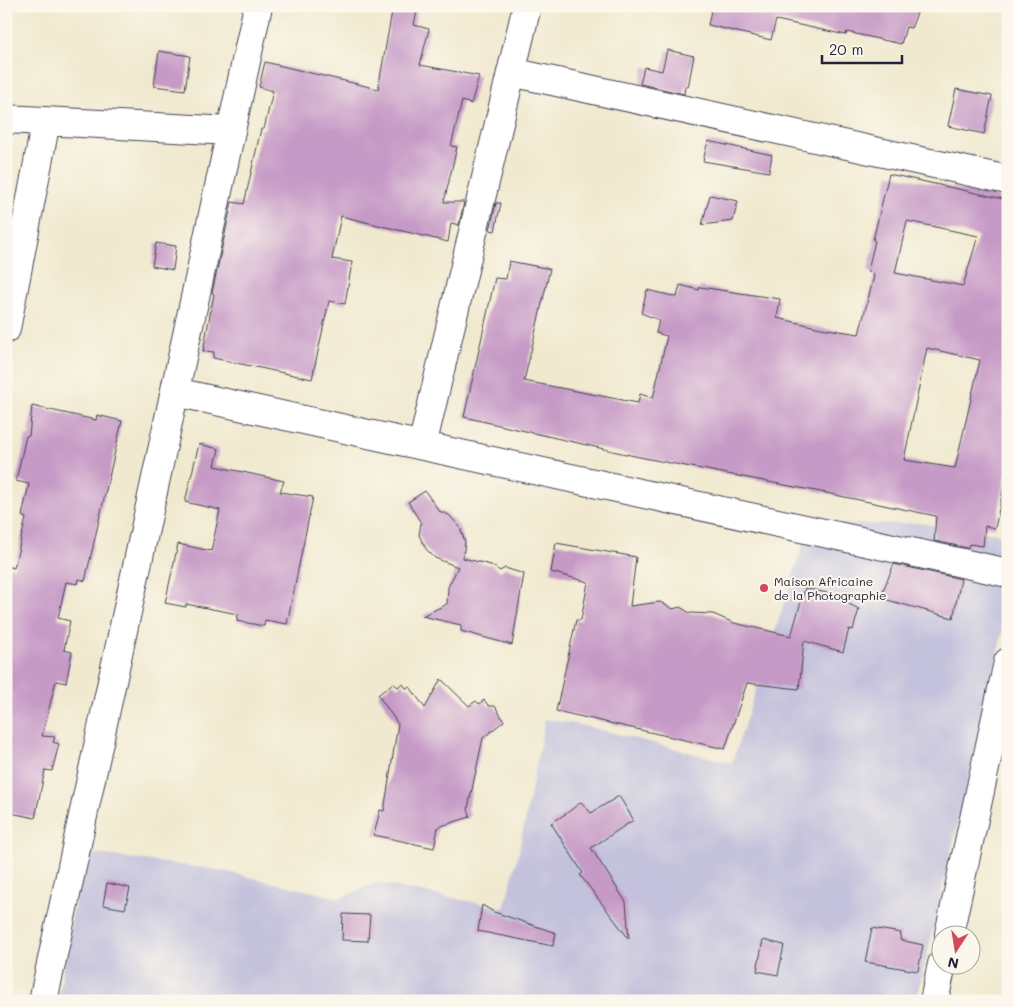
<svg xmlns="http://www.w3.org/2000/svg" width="1014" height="1007" viewBox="0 0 1014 1007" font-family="Mali,sans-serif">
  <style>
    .industrial { fill: #c3c1db }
    .building { fill: #c69ac6; fill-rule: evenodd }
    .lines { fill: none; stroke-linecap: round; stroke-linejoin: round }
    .minor-casing { stroke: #414051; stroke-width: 30 }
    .minor { stroke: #fff; stroke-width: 28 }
    .poi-dot { fill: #d1495b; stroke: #fbf7ec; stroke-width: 2 }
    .labels { text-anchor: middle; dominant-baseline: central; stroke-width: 4; stroke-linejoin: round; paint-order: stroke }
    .poi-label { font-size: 12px; fill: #22223b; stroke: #fbf7ec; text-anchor: start }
  </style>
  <rect width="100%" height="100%" fill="#fbf7ec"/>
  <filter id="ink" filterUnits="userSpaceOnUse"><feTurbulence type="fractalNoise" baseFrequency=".02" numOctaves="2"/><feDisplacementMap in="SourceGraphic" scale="10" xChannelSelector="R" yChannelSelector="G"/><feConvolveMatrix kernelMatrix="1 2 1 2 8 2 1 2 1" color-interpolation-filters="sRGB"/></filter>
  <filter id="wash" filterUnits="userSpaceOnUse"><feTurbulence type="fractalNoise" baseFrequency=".0096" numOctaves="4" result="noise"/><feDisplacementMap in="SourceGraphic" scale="20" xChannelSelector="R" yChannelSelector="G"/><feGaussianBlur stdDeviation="1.12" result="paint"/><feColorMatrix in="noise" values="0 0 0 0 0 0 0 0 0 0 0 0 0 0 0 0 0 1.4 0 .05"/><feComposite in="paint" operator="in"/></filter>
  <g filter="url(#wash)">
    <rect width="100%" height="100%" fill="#f0e9cf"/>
    <!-- industrial -->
    <path class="industrial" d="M917 523 1008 535V609L916 1001H58L83 852 219 870 339 898 376 883 504 908 519 851 545 719 585 726 732 763 809 526Z"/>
    <g id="blocks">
      <!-- building -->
      <path class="building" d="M393 6H418L414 25 429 29 420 65 479 76 471 104 462 101 451 146 457 147 444 202H464L459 225 451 223 448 242 341 216 332 259 352 262 345 304 329 301 312 379 213 358 214 352 203 351 214 294 212 293 232 202 244 204 261 129H264L273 91 259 87 265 62 378 89Z
        M712 6H920L911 28 906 27 901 44 847 32 846 35 776 20 771 40 708 25Z
        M667 50 694 56 688 87 685 86 684 94 640 84 644 67 662 71Z
        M159 51 190 56 185 90 154 86Z
        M956 89 992 96 984 134 948 126Z
        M708 141 772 155 769 172 703 161Z
        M889 174 1008 200V467L995 528 985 526 983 546 969 544 968 548 934 541 936 516 821 492 639 457 464 417 495 278 506 279 509 261 550 269 524 381 638 403 640 394 653 398 667 336 656 333 659 320 641 313 647 290 677 297 680 285 699 290 700 287 780 299 777 318 821 328 859 334 874 276 868 270 875 241 873 240ZM907 221 978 236 963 286 895 273ZM927 348 980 360 955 468 904 460Z
        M710 195 738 201 733 221 702 225Z
        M496 203H501L495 231 490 230Z
        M156 243 176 246 173 270 152 266Z
        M32 406 96 420 97 415 122 421 85 581 79 579 78 584 66 582 58 618 70 621 64 650 72 652 66 683 56 681 42 736 55 737 53 742 59 744 52 771 45 770 35 818 6 812V566L14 568 26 518 22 516 29 484 16 481 26 436H29Z
        M199 444 219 449 215 466 284 481 280 492 313 497 287 624 265 620 264 626 237 621 238 614 186 604V607L165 603 178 544 211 551 220 510 185 502Z
        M425 491 439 511 449 515 460 527 465 542 463 558 491 565 500 571 505 568 524 574 512 645 461 631V625L422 616 447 604 448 587 458 567 435 558 426 549 419 535 421 523 408 502Z
        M556 543 636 557 630 606 660 602 673 609 680 607 690 613 713 614 734 623 791 636 805 588 827 593 859 609 853 630 849 629 843 652 804 641 799 689 747 683 725 749 556 711 573 634 576 620H581L588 582 551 572Z
        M894 564 961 579 953 618 880 598Z
        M441 679 469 706 476 701 479 704 484 700 489 706H495L504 721 483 738 468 808 470 817 438 827 434 848 374 835 380 810 384 811 398 724 378 695 393 683 398 687 402 683 406 688 410 687 425 708Z
        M619 796 633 819 632 821 591 848 626 902 629 939 580 875 583 873 551 823 567 813 581 802 591 813Z
        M107 883 130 888 125 909 103 905Z
        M482 905 494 912 556 933 553 946 478 931Z
        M343 914 370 915 368 941 342 940Z
        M872 928 901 933 900 940 923 945 918 971 865 962Z
        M763 940 784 945 778 975 757 971Z"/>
    </g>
  </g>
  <g filter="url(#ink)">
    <use href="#blocks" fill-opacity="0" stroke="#414051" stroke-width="1"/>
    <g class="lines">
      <!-- minor casing -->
      <g class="minor-casing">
        <path id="minor" d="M511 72 1008 180
          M6 119 231 131
          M6 329 46 121
          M175 392 1008 573
          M422 446 527 6
          M949 934 1008 662
          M43 1001 258 6
          M934 1001 942 964"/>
      </g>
      <!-- minor -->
      <use href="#minor" class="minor"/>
    </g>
  </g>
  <!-- markers -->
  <circle class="poi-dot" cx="764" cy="588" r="5"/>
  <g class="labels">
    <!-- poi labels -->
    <g class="poi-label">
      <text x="774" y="581">Maison Africaine<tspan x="774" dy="14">de la Photographie</tspan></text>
    </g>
  </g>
  <!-- margin -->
  <rect width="1014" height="1007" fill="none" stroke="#fbf7ec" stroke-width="25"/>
  <!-- north arrow -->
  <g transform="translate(956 950) rotate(192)"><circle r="24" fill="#fbf7ec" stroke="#a4a2a5"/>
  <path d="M0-4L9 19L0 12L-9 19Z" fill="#d1495b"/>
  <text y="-8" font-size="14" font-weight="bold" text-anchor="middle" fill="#22223b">N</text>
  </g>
  <!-- scale -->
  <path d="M822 55v8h80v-8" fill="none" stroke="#22223b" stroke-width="2.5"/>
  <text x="829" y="55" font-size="15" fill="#22223b" stroke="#fbf7ec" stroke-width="4" paint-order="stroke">20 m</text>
</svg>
